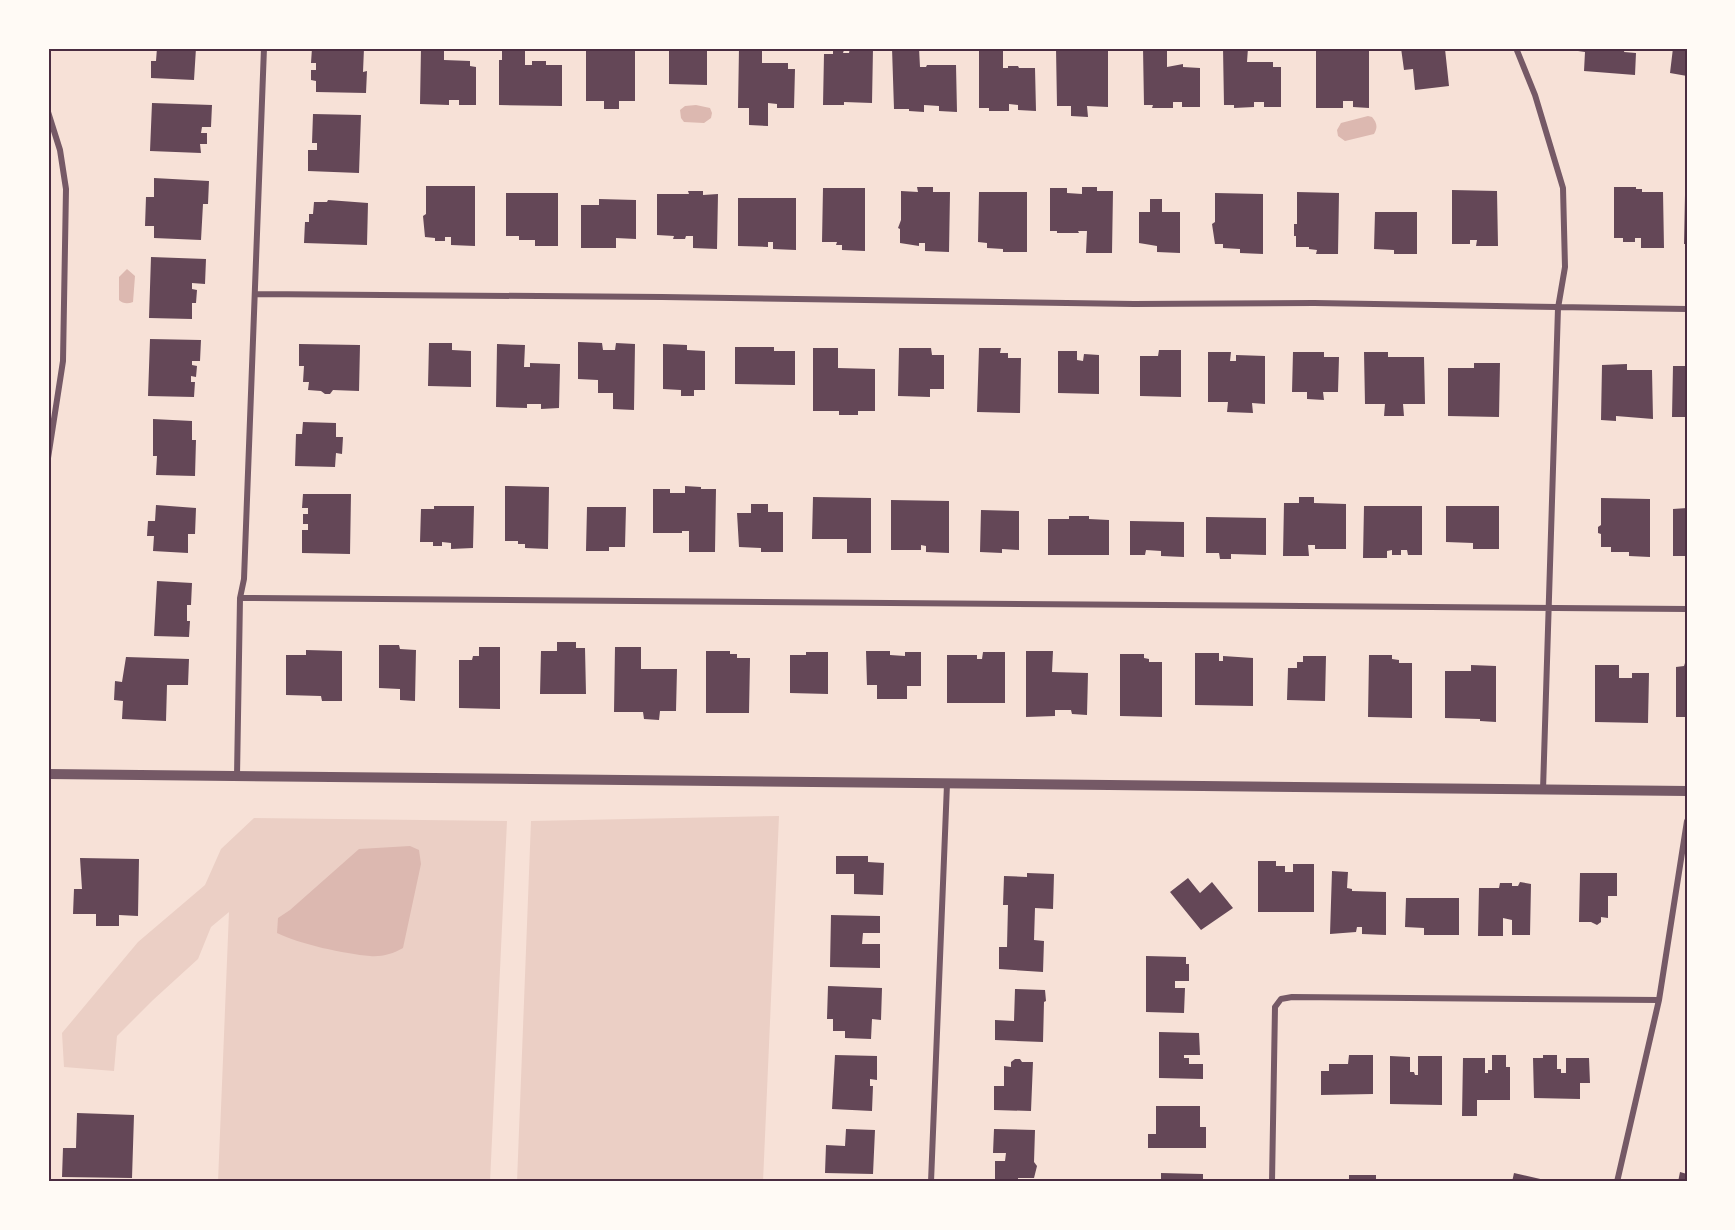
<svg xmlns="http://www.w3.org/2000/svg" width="1735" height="1230" viewBox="0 0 1735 1230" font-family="Inter,sans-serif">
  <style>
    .green { fill: #ebcfc5 }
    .water { fill: #dcb8b0 }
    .building { fill: #644757 }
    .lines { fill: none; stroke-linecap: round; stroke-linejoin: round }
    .minor { stroke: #755966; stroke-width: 6 }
    .tertiary { stroke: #755966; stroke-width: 10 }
    .neatline { fill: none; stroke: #4a2c40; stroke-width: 2 }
  </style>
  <rect width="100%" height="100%" fill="#f7e1d7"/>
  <!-- green -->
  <path class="green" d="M779 816 763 1182H517L531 821Z
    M254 818 507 821 490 1182H218L229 912 211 927 198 959 153 1000 117 1036 114 1071 64 1067 62 1033 138 942 205 885 221 849Z"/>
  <!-- water -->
  <path class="water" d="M696 105 710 108 712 113 711 118 704 123 684 122 681 118 680 110 685 106Z
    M1368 116 1372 117C1377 123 1378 127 1374 134L1345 141 1338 136 1337 130 1341 123Z
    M127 269 135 276 133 302C128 304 123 304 119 300V277Z
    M410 846 419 850 421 864 403 948C393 954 381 957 370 956 345 954 299 944 277 933L278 918 290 910 359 849Z"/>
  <!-- building -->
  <path class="building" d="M157 48H196L194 80 151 78V61H156Z
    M312 48H364L363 72 367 71 366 93 316 92V81L311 80V70H316V63H311Z
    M421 48H444V60L470 61V66L476 67V105H459V100H449V105L420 104Z
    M502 48H525V65H532V61H546V65H562V106L499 105V60H502Z
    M586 48H635V101H619V109H604V101H586Z
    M669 48H707V85L669 84Z
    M739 48H762V63H788V69H795L794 108H777V104L768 103V126L749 125V108H738Z
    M850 48H873L872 103 844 102V105H823L824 54H833V50H844L843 53H849Z
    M892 48H919L920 67H926L927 65H956L957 112 939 111V106L924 105V112L909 111V109H894Z
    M979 48H1003V68H1008V66H1018L1019 68H1035L1036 111 1018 110V105L1009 104V111H989V108H979Z
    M1056 48H1108V107L1087 106 1088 117 1071 116V106H1057Z
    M1143 48H1167V67L1183 64V67L1200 68V107H1182V102H1173V108H1152L1153 105H1144Z
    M1223 48H1248L1247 62H1273V67H1281V107H1264V102H1254V107L1234 108V105H1224Z
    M1316 48H1369V108L1353 107V101H1343V108H1316Z
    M1401 48 1445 49 1449 86 1415 90 1413 69 1404 70Z
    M1578 48H1625L1624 52 1636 53 1635 75 1584 71 1585 52 1578 51Z
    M1673 48H1687V76L1670 73Z
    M152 103 212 105 211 127H202L201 133H207V144H200L201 153 150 151Z
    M313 114 361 115 359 173 308 171V150H317V143H312Z
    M154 178 209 181 208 204H203L201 240 154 238V226H145L146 197H154Z
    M426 186H475V246L451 245V237H445V241H435V238L425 237 423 216 426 214Z
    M917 187H933V192H950L949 252 925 251V243H919V246L900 243V229L898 228 901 220V191L918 192Z
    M1082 187H1097V191H1113L1112 253H1086L1087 231H1078L1079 233H1057V231H1050V188H1067V193L1082 194Z
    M1614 187H1636V189H1642V192H1663L1664 248H1641V238H1635V242H1623V238H1614Z
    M823 188H865V251L842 250V245H836L837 242H822Z
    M1452 190 1497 191 1498 246H1476L1477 240H1470V244H1452Z
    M688 191H703V195L718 194 717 249 693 248V236H686L685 239H673L674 236 657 235V194H689Z
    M979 192H1027V252H1003V249L987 248V243L978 242Z
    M1297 192 1339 193 1338 254H1316L1317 250 1309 249V247H1296V236H1294V224H1297Z
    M506 193H558V246H535V240H519V236H506Z
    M1215 193 1263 194V254L1240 253V249L1223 248V244H1215L1212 224 1215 222Z
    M1685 195 1687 196V244H1684Z
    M738 198H796V250L773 249V242H768V247L738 246Z
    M599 199 636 200V239L616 238V248H581V205H599Z
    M1150 199H1162V212H1180V253L1157 252V246L1139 243V212H1150Z
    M328 200 368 203 367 245 304 243 305 222H309V214H313L314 202H327Z
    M1375 212H1417V254H1394V250L1374 249Z
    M151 257 206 259 205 284 192 283V289L197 290 196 303H192V319L149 318Z
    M150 339 201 340 200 361H192V365L197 366 196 377 191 376V382H195L194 397 148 396Z
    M578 342 602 343 603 350H615L616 343 635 344 634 410 613 409V393H598V380L578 379Z
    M429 343H452V350L471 351V387L428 386Z
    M299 344 360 345 359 391 333 390 330 394H325L321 391 308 390 309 382H303L304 366H299Z
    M497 344 525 345 524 367H530V363L560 364 559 408 541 409V404H527V408L496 407Z
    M663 344 687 345V350L705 351V390H694V396H681V390L663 389Z
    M735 347H774V351H795V385L735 384Z
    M813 348H838V368L875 369V411H858V415H839V411H813Z
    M899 348H931L932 355H944V389H930V397L898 396Z
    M979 348H1001L1000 353H1008V358H1021L1020 413 977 412Z
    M1159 350H1181V397L1140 396V356H1158Z
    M1058 351H1077V360L1083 361 1084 354 1099 355V394L1058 393Z
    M1208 352H1231L1230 361H1236V355L1265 356V404L1252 403 1253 413 1227 412 1228 402H1208Z
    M1293 352H1324V357H1339L1338 392H1323L1324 400 1307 399V392H1292Z
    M1364 352H1388V357H1424L1425 404H1403L1404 416H1384L1385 404H1365Z
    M1474 363H1500L1499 417 1448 416V368H1474Z
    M1627 364V370H1652L1653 419 1616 416V421L1601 420 1602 365Z
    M1673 366H1687V417H1672Z
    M153 419 192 421V440H196L195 476 156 475 157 456H153Z
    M303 422 336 423V437H343L342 454 336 453 335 467 295 466 296 434H302Z
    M505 486 549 487 548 549 525 548V544H518V541H505Z
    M685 486 701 487V489H716L715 552H689V531H682V533H653V489H670V493H685Z
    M303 494H351L350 554 302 553V530H308V524H303V514H308V508H302Z
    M813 497 871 498V553H847V539H812Z
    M1299 497H1314V503L1346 504V549H1315V545H1308L1309 556H1283L1284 503H1299Z
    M1601 498 1650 499V557L1629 556V552H1611V547H1601V534L1598 533V527L1601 525Z
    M891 500 949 501V553L926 552V546L921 545V550H891Z
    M751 504H768V512H783V552H761V548L739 547 737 513H751Z
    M156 505 196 508 195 534H188V553L153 551 154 536H147L148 521H155Z
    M434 506H474L473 548 451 549V543L442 542V546H433V542H420L421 509H434Z
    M1364 506H1422V555H1408L1407 550H1401V555H1392V550L1387 551V558H1363Z
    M1446 506H1499V549H1473V543L1446 542Z
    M587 507H626L625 547H609V551H586Z
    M1687 508V556H1673V509Z
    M981 510 1019 511V550L1002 549V553L980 552Z
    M1069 516H1089V519L1109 520V555H1048V519H1069Z
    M1206 517 1266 518V555L1231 554V559H1220L1219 553H1206Z
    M1130 521 1184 522V557L1161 556V551L1146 550 1145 555H1130Z
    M157 581 192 583 191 605H187V621H190L189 637 154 636Z
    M557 642H576V648H585L586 694H540L541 651H557Z
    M379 645H399L400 649 416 650 415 701 400 700V689L379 688Z
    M479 647H500V709L459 708V660H472L473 656H479Z
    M615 647H641V669H677L676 711H660L659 720 644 719 643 712H614Z
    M306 650 342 651V701H322L321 696 286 695V655H306Z
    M706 651H730V654H737V658H750L749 713H706Z
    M866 651H890V655L905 656V652H921V686H907V699H877V685H867Z
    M1026 651H1053L1052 672 1088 673 1087 715 1072 714 1071 710H1055V716L1026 717Z
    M806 652H828V694L790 693V655H806Z
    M983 652H1005V703H947V655H977V659H982Z
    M1195 653H1219V661H1223V656L1253 658V706L1195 705Z
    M1120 654H1144V658L1149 659V662H1162V717L1120 716Z
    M1369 655H1392V659L1399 660V663H1412V718L1368 717Z
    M1303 656H1326L1325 701 1287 700 1288 668H1297V662H1303Z
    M126 657 189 659 188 685H167L166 721 122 719 123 701 114 700 115 681 122 682Z
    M1685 663H1687V717H1676V667L1684 666Z
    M1471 665 1496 666V722L1480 721V719L1445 718V671H1471Z
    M1595 665H1619V678H1632V673H1649L1648 723 1595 722Z
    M836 856H868V862L884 863 883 895 854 894V874H836Z
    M80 858 139 859 138 916 119 915V926H96V914H73L74 889H82Z
    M1258 861H1276V866H1285V872H1293V864H1314V912H1258Z
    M1332 871 1348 872 1347 888 1352 889V891L1386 892V935L1362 934V927H1357L1356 932 1330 934Z
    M1027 873 1054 874 1053 909 1035 908 1034 940 1044 941 1043 972 999 969V947H1007L1008 905H1003L1004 876 1027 877Z
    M1580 873H1617V896H1608V918L1601 917V922L1597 925 1591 922H1579Z
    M1188 878 1200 893 1212 882 1233 908 1201 930 1170 892Z
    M1520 882 1531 884 1530 935H1512V920L1503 918V936H1478L1479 888H1499L1500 883H1512V886H1518Z
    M1406 898H1459V935H1424V928L1405 927Z
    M831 915 880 916V933H863L862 944H880V968L830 967Z
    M1146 956 1186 957V964H1189V981H1175V988H1185L1184 1013 1146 1012Z
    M828 986 882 988 881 1020 872 1019 871 1039 845 1038V1031H833V1019H827Z
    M1015 989 1045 990 1046 1001 1044 1002 1043 1042 995 1040V1020L1014 1021Z
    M1159 1032 1199 1033 1200 1055H1184V1058H1189V1064H1203V1079L1159 1078Z
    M835 1055 877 1056V1080L870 1079V1086H873L872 1111 832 1109Z
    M1349 1055H1373V1094L1321 1095V1071H1329V1064H1348Z
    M1492 1055H1506V1067H1510V1100H1477V1116H1462L1463 1058H1485V1073H1488V1070H1492Z
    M1543 1055H1557V1069H1561V1073H1566V1058H1589L1590 1083H1580V1099L1534 1098 1533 1058H1543Z
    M1390 1056 1410 1057V1072H1414L1415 1075H1418V1056H1442V1105L1390 1104Z
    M1015 1059H1020L1022 1062H1033L1031 1111 994 1110V1086H1004V1066L1011 1067V1062Z
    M1156 1106H1200V1127H1206V1148H1148V1134H1156Z
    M77 1113 134 1115 132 1178 62 1177 63 1148H76Z
    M846 1129 875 1130 873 1174 825 1173 826 1145 845 1146Z
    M994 1129 1035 1130 1034 1162 1037 1166 1034 1178H1018V1182H995V1161H1005L1006 1153H993Z
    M1680 1172 1687 1174V1182H1678Z
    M1161 1173 1203 1174V1182H1161Z
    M1514 1173 1549 1181V1182H1512Z
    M1349 1175H1376V1182H1349Z"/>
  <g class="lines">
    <!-- minor -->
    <path class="minor" d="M1516 48 1535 95 1563 188 1565 267 1558 308 1543 790
      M48 112 60 150 66 189 63 361 48 458
      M255 294 662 297 1134 304 1314 303 1687 309
      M240 598 1687 609
      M237 776 240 598 244 579 264 48
      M931 1182 947 784
      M1272 1182 1275 1007 1281 999 1292 997 1659 1000
      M1617 1182 1659 1000 1687 821"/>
    <!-- tertiary -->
    <path class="tertiary" d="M48 774 1687 791"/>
  </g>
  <!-- border -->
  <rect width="1735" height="1230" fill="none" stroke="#fffaf5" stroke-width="99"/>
  <rect x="50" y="50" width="1636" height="1130" class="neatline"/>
</svg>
